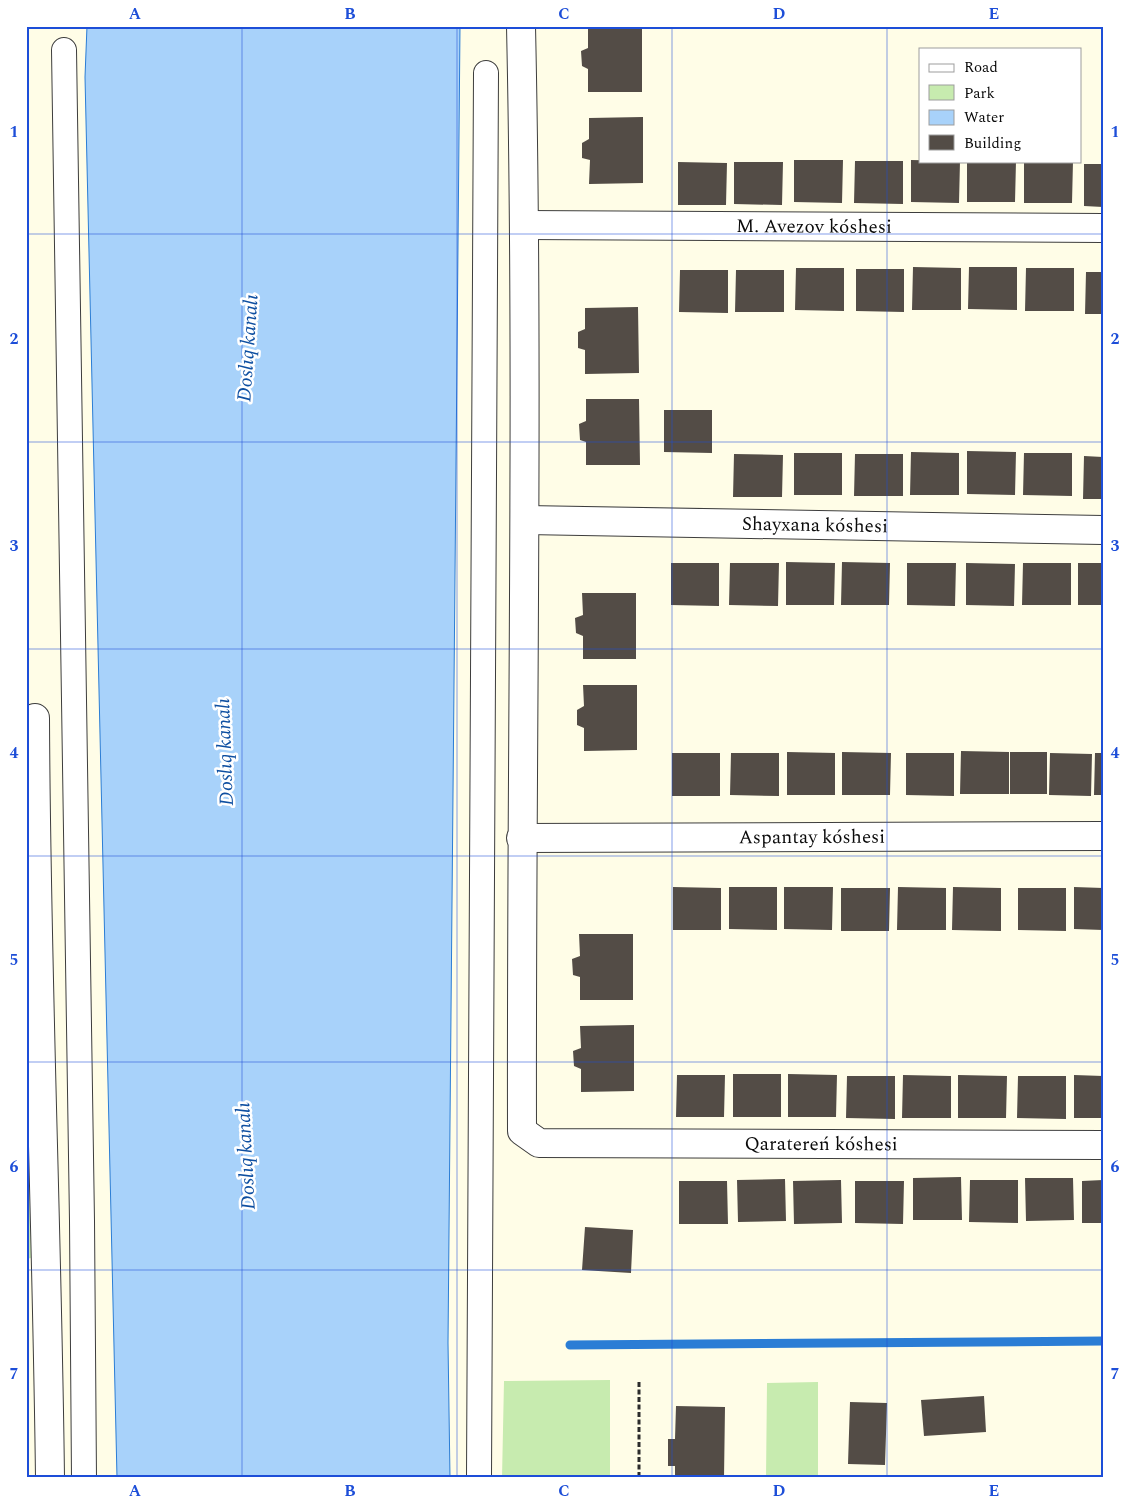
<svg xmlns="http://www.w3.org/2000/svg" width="1129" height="1504" viewBox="0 0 1129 1504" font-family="Spectral,serif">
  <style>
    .green { fill: #c7ebaf }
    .water { fill: #a8d2fa; stroke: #2b7dd5 }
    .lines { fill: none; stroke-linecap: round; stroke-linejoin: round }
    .stream { stroke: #2b7dd5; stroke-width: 9 }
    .building { fill: #534c46 }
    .pedestrian-casing { stroke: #3d3d3d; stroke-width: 26 }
    .minor-casing { stroke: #3d3d3d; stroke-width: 30 }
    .path { stroke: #2c2c2c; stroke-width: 3; stroke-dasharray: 5 2.5; stroke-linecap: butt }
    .pedestrian { stroke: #fff; stroke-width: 24 }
    .minor { stroke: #fff; stroke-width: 28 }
    .grid { fill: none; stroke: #1d4ed8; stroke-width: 1; stroke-opacity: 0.55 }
    .labels { text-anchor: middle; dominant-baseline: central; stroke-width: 5; stroke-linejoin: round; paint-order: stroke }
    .street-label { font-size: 19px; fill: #0a0a0a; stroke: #fff }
    .water-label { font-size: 20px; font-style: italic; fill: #0e4fa1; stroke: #fff }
    .neatline { fill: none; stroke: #1d4ed8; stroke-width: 2 }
    .grid-label { font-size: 16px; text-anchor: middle; font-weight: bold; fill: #1d4ed8 }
  </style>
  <rect width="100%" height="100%" fill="#fffde7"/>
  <!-- green -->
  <path class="green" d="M26 1043 31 1258 26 1259Z
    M610 1380V1478H502L504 1381Z
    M818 1382V1478H766L767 1383Z"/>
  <!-- water -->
  <path class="water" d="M87 26H460L448 1343 450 1478H117L85 77Z"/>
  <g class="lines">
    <!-- stream -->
    <path class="stream" d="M570 1345 1103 1341"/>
  </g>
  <!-- building -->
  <path class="building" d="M588 26H642V92H588V69L582 66 581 51 588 48Z
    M643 117V183L589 184 590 160 582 158V143L589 139V118Z
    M794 160H843L842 203 794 202Z
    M911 160 960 161 959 203 911 202Z
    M855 161H903V204L854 203Z
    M967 161H1016L1015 202H967Z
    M1024 161H1073L1072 203H1024Z
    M678 162 727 163 726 205H678Z
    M734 162H783L782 205 734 204Z
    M1084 164H1103V207L1084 206Z
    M913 267 961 268V310H912Z
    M969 267H1017V310L968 309Z
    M796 268H844V311L795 310Z
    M1026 268H1074V311H1025Z
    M856 269H904V312L856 311Z
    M680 270H728V313L679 312Z
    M736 270H784V312H735Z
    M1086 272H1103V314H1085Z
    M638 307 639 373 585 374V350L578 348V332L585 329V308Z
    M586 399H639L640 465H586V442L580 440 579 424 586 421Z
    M664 410H712V453L664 452Z
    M967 451 1016 452 1015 495 967 494Z
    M911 452 959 453V495H910Z
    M794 453H842V495H794Z
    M1024 453H1072V496L1023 495Z
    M734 454 783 455 782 497H733Z
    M855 454H903V496H854Z
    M1084 456 1103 457V499H1083Z
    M786 562 835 563 834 605H786Z
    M842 562 890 563 889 605H841Z
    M671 563H719V606L671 605Z
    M730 563H779L778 606 729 605Z
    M907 563H956L955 606 907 605Z
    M966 563 1015 564 1014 606 966 605Z
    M1023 563H1071V605H1022Z
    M1078 563H1103V605H1078Z
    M582 593H636V659H583V636L576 633 575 618 583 615Z
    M583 685H637V750L584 751V728L577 725V710L584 706Z
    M961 751 1009 752V794H960Z
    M787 752 835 753V795H787Z
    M842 752 891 753 890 795H842Z
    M1010 752H1047V794H1010Z
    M672 753H720V796H672Z
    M731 753H779V796L730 795Z
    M906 753H954V796L906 795Z
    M1050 753 1092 754 1091 796 1049 795Z
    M1095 753H1103V795H1094Z
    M673 887 721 888V930H673Z
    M729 887H777V930L729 929Z
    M784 887H833L832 930 784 929Z
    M898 887 946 888V930H897Z
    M953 887 1001 888V931L952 930Z
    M1074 887 1103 888V930L1074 929Z
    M841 888H890L889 931H841Z
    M1018 888H1066V931L1018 930Z
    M579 934H633V1000H580V977L573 975 572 959 580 956Z
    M634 1025V1091L581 1092V1069L574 1066 573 1051 581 1048 580 1026Z
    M733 1074H781V1117H733Z
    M788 1074 837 1075 836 1117H788Z
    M677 1075H725L724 1117H676Z
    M903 1075 951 1076V1118H902Z
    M958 1075 1007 1076 1006 1118H958Z
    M1074 1075 1103 1076V1118H1074Z
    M847 1076H895V1119L846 1118Z
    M1018 1076H1066V1119L1017 1118Z
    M961 1177 962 1220H913V1178Z
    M1025 1178H1073L1074 1220 1026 1221Z
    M785 1179 786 1221 738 1222 737 1180Z
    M841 1180 842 1223 794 1224 793 1181Z
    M970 1180H1018V1223L969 1222Z
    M1103 1180V1223H1082V1181Z
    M679 1181H727L728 1224H679Z
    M855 1181H904L903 1224 855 1223Z
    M585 1227 633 1230 631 1273 582 1270Z
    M984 1396 986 1432 924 1436 921 1400Z
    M850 1402 887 1403 885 1465 848 1464Z
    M676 1406 725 1407 724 1478H675V1466H668V1439H675Z"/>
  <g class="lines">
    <!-- pedestrian casing -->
    <g class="pedestrian-casing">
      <path id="pedestrian" d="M64 50 82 1221 84 1478
        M479 1478 486 73"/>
    </g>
    <!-- minor casing -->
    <g class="minor-casing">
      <g id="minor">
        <path id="s1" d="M521 26C529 395 521 763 522 1131L539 1143 1103 1145"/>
        <path id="s2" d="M525 225 1103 228"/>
        <path id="s3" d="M526 520 1103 530"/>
        <path d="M35 718C36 971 47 1224 50 1478"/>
        <path id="s4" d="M521 838 1103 836"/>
      </g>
    </g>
    <!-- path -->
    <path class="path" d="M639 1382V1478"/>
    <!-- pedestrian -->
    <use href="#pedestrian" class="pedestrian"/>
    <!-- minor -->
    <use href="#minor" class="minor"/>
  </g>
  <!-- grid -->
  <path class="grid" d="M242 26V1478M457 26V1478M672 26V1478M887 26V1478M26 234H1103M26 442H1103M26 649H1103M26 856H1103M26 1062H1103M26 1270H1103"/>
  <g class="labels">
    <!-- street labels -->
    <g class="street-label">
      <text stroke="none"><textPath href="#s2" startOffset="289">M. Avezov kóshesi</textPath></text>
      <text stroke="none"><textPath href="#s3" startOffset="289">Shayxana kóshesi</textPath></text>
      <text stroke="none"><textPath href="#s4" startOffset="291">Aspantay kóshesi</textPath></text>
      <text stroke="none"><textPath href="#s1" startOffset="1408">Qaratereń kóshesi</textPath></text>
    </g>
    <!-- water labels -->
    <g class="water-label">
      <text transform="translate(248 348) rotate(-86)">Doslıq kanalı</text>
      <text transform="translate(225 752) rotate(-92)">Doslıq kanalı</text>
      <text transform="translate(246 1156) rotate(-93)">Doslıq kanalı</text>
    </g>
  </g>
  <!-- border -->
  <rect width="1129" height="1504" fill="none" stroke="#ffffff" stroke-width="55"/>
  <!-- legend -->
  <rect x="919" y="48" width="162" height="115" fill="#ffffff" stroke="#9d9d9d"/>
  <rect x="929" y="64" width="25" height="8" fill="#ffffff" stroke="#9d9d9d"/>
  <text x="964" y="72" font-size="15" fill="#0a0a0a">Road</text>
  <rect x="929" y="85" width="25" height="15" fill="#c7ebaf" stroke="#9d9d9d"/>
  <text x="964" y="98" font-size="15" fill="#0a0a0a">Park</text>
  <rect x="929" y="110" width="25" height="15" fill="#a8d2fa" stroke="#9d9d9d"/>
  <text x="964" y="122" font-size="15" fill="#0a0a0a">Water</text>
  <rect x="929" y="135" width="25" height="15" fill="#534c46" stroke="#9d9d9d"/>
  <text x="964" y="148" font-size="15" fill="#0a0a0a">Building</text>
  <rect x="28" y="28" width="1074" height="1448" class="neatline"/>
  <g class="grid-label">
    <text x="135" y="19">A</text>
    <text x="350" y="19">B</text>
    <text x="564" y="19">C</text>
    <text x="779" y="19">D</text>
    <text x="994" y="19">E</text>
    <text x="14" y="137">1</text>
    <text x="1115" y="137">1</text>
    <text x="14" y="344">2</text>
    <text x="1115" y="344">2</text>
    <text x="14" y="551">3</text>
    <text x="1115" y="551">3</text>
    <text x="14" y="758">4</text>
    <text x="1115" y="758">4</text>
    <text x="14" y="965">5</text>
    <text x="1115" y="965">5</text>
    <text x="14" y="1172">6</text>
    <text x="1115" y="1172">6</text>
    <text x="14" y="1379">7</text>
    <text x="1115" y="1379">7</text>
    <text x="135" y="1496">A</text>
    <text x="350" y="1496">B</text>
    <text x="564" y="1496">C</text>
    <text x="779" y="1496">D</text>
    <text x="994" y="1496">E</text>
  </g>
</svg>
